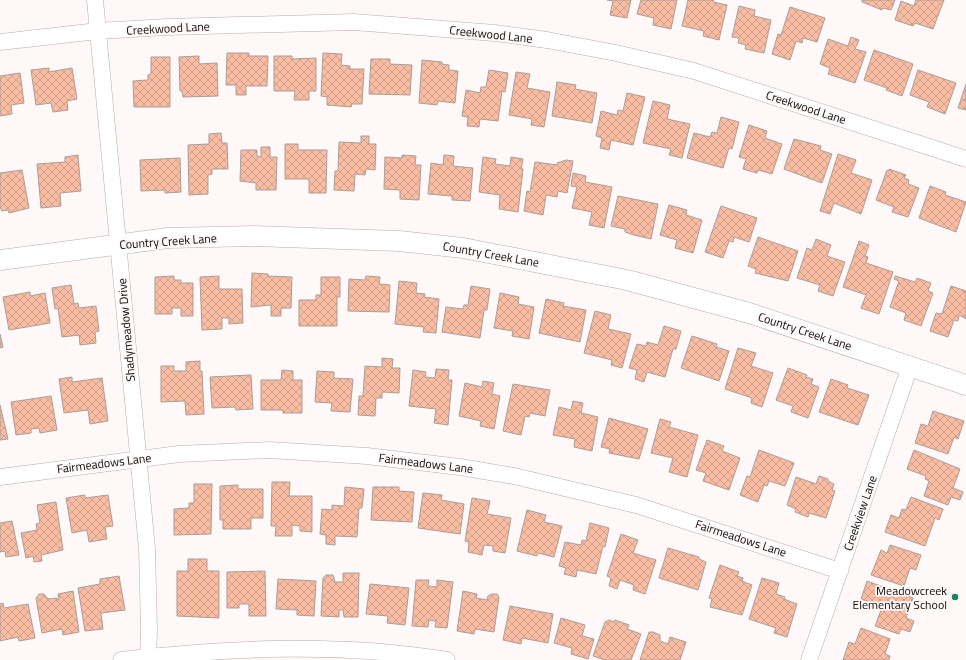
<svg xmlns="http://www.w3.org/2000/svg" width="966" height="660" viewBox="0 0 966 660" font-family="'Titillium Web',sans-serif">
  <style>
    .building { fill: url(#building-cross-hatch); stroke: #ac9d97 }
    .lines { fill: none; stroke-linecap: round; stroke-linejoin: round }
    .minor-casing { stroke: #bbaaab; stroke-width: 17 }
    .tertiary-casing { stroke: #bbaaab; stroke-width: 21 }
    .minor { stroke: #fff; stroke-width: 16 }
    .tertiary { stroke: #fff; stroke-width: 20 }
    .poi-dot { fill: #1b8561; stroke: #fff8f8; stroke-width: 1.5 }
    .labels { text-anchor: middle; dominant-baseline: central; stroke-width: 3.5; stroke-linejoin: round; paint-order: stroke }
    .street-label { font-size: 12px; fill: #0f0a0a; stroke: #fff8f8 }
    .poi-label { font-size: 12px; fill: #0f0a0a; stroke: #fff8f8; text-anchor: end }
  </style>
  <defs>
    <pattern id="building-cross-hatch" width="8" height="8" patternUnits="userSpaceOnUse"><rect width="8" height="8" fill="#f8bda3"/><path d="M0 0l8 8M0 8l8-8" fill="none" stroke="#d3a18b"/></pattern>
  </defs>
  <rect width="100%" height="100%" fill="#fff8f8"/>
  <!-- building -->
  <path class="building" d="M607 0H631L627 18 610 15 613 1Z
    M641 0H677L671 29 653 25 654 18 637 14Z
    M688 0H714L713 2 727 5 719 40 703 36 704 31 682 26Z
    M862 0H895L891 10 883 8 882 10 862 2Z
    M916 0H944L933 29 915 23 913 26 895 20 901 1 914 6Z
    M739 6 755 10 754 16 771 20 764 53 745 49 746 45 738 43 739 38 732 37Z
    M790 7 825 18 817 42 803 38 802 43 796 41 790 60 772 54 778 34 781 35Z
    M851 37 859 40 855 49 866 52 855 83 828 74 830 68 820 64 828 39 848 46Z
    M874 50 913 64 902 96 886 90 887 88 864 80Z
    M227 53H249V56H268L267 86H246V95H236V85H226Z
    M323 53 342 54 341 65 350 66V69H364L362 104H352L351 107 327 105V97L321 96Z
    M199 56V64L217 63 218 96 183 97 182 91H180L179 57Z
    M274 56H292V59L316 58V91H309V100H294L295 91H274Z
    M151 57H170V107H134L133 81 148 80V75L151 74Z
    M371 59H390V64L412 65 410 95 369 94Z
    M422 60 442 62V64L449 65V70L458 71 455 103 438 101 437 105 419 103Z
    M49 68V72L72 68 77 99 67 101 68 110 53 112 51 103 36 105 31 70Z
    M489 70 508 73 505 92 502 91 498 121 480 119 479 127 467 126 468 117 462 116 466 90 480 93 481 87H486Z
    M918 70 956 83 945 114 927 107 929 102 910 95Z
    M516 72 530 74 527 88 550 92 544 127 531 125 532 119 509 115Z
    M20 73 24 103 11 105 12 114 0 116V76Z
    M557 82 576 85 575 89 597 93 592 123 552 116Z
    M966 84V110L958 108Z
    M627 93 645 97 633 145 611 140 609 150 600 148 602 138 596 136 601 111 617 115 618 110 623 111Z
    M653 101 670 105 667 119 690 124 682 158 669 155 671 149 643 143Z
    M721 117 739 122 732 149 729 148 723 168 687 158 694 133 710 137 712 132 717 133Z
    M749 125 767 131 765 138 782 144 772 174 758 170 757 173 743 169 746 159 739 157Z
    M221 133 222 143H227L228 169H212V174L208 175V194L189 195 188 145 209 144V134Z
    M361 136H369V144H376L375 170 366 169 365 175 355 174 354 191 334 190 335 171H338L339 142 361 143Z
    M794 139 821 146 820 150 832 154 822 183 784 169Z
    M285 144H298V150H327L326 193H309V179H285Z
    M261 147H270V157H277L276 190H256V183L240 181 241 150H257V156L261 157Z
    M838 154 856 160 851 173 872 180 861 214 834 203 830 214 820 211Z
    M78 155 81 191 60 193 61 206 41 208 37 164 65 162V157Z
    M402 155 416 156 415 165H421L419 200 400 199V190L384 189 385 157 402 158Z
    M444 155 454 156 453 166 473 168 470 201 452 200V196L428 194 431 163 443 165Z
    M483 157 496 159 495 164 510 166 511 157 523 159 521 169H523L518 212 499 209 500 195 479 192Z
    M180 158 181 192 165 193V190L141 191 140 160Z
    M566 160 573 161 567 193 558 191 557 197 546 195 543 215 524 211 527 191 530 192 535 162 557 165V163Z
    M889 169 906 175 904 178 909 180 908 184 919 188 908 217 892 212 894 207 876 200 887 170 889 171Z
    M22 170 29 208 9 213 8 210 2 211 0 207V173Z
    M573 173 586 176 585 182 612 187 604 228 589 225 592 212 572 208 577 187 571 186Z
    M930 186 946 192 945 195 966 202 956 232 919 218Z
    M618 196 658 204 651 239 634 235 625 232V229L611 226Z
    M669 205 687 210 686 215 702 220 693 253 675 248 677 240 660 235Z
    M721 206 757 218 749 242 734 237 733 242 729 241 723 258 705 252Z
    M758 237 798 251 788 281 755 273 756 269 748 266Z
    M816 239 831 245 827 256 845 262 833 296 818 291 820 285 797 278 807 248 812 250Z
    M859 241 869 245 865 256 868 257 866 263 893 272 879 314 861 308 866 295 843 287Z
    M252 273 268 274V276L292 277 291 308H281V316H271V305L251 307Z
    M174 276V280H181V283H193V316H181V308H172V314H155V277Z
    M219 276V289H242L243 323 229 324V318H222V329L202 330 200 277Z
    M366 276 380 277 379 284 390 285 389 312 348 311 349 279 365 280Z
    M895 276 915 282 917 278 931 283 928 291 933 293 921 326 904 320 906 313 890 307 899 281 894 279Z
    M321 277H340V297H337V326H299V300H316V295H321Z
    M399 281 417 283 416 293 425 294 424 297 439 299 436 333 423 332 424 327 395 324Z
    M71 285 74 304 78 303 79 308 96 306 99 331 95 332 96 343 80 345 79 335 62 337 58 308 55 309 52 288Z
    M471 286 490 289 487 310H484L480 338 442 332 446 307 463 309 464 305H468Z
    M951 286 966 291V319L959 315 958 321 954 320 948 337 930 331 936 313 942 314Z
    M30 292V296L45 293 50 323 9 330 3 297Z
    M500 293 519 297 518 304 534 307 529 339 512 336 513 331 494 328Z
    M546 299 564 303 563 306 586 310 580 342 539 333Z
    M595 311 611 315 608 329 631 334 622 368 611 365 612 360 584 353Z
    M664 326 681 331 676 349H673L665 377 647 372 644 382 635 379 637 370 629 368 637 344 646 346 647 342 658 345Z
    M0 334 3 347 0 348Z
    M692 336 717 344 716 347 729 351 719 381 681 368Z
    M738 348 756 353 751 366 773 373 762 407 751 403 752 398 725 389Z
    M382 358 393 359 392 368H400L399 393 382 392V398H376L375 416 358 415 359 396H363L365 366 382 367Z
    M200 361V371H202L204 414 186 415 185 401 161 402V366H174V371H186V362Z
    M788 368 807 375 806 377 813 379 811 384 819 387 808 418 791 412 793 406 776 400Z
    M436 369 449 370 448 380H452L448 425 434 423 436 409 409 406 413 370 426 372 425 377 435 378Z
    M282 370 293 371V380H302V413H283V410H261V380H281Z
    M317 371 334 372V378L353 379 350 412 331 411 332 403 315 402Z
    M251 375 253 409 236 410 235 407 212 408 210 377Z
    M72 377V382L102 378 108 421 90 424 88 410 64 413 59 379Z
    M831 379 848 385 847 388 869 395 858 425 819 412Z
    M483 381 494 383 492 394 500 396 494 429 480 426 481 421 459 416 465 383 482 387Z
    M513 384 550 390 545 416 530 413 529 417 525 416 521 435 503 431Z
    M51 396 57 430 40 433 39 428 31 429V433L16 435 11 402Z
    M573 401 583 403 581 413 598 417 592 451 574 447 575 439 553 435 559 407 571 410Z
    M0 405 8 439 0 440Z
    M933 411 964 421 958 439 954 437 948 454 915 443 921 424 928 426Z
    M609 418 648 429 639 459 609 453 610 449 601 447Z
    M660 419 671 422 669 427 698 435 687 477 669 472 673 458 651 453Z
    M707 440 724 446 722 451 740 458 729 490 703 481 706 473 696 470Z
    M759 450 794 463 785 486 769 481 767 486 764 485 758 502 740 495 747 476 750 477Z
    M914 450 960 469 953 488 963 492 960 500 951 497 948 505 924 496 929 481 925 479 926 476 907 469Z
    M819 476 828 479V481L834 484 832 490 835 491 826 518 809 513 808 517 795 512 796 509 787 505 796 477 816 484Z
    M272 482H290L289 496H312V532L300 531V526L292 525V536H275L276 526H271Z
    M194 484H212L211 534 174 535V509L189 508V503H194Z
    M238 485V489H263V518H251V529H223V520H220V486Z
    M345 487 364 489 362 508H359L357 537 335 536V545L326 544V535L320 534 322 509 332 510V505L344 506Z
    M373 487H399V491L414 492 412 522 371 520Z
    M423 493 442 495 441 500 464 504 460 534 418 528Z
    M85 495V498L108 495 113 526 105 527 107 539 89 542 87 530 72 533 66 498Z
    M911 497 943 509 939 520 935 518 925 546 885 532 891 515 899 518 902 509 906 510Z
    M472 498 490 501 487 514 511 518 505 553 493 551V546L484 545 482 555 468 552 469 542 465 541Z
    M56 502 63 550 41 555 42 561 34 562 33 556 26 558 21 533 37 530 36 524 40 523 37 505Z
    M527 510 546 515 544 522 562 526 554 557 538 553 537 556 517 551Z
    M12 521 19 555 6 557 5 551 0 552V523Z
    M590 523 609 528 605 547 603 546 596 574 577 570 576 577 564 574 566 568 559 566 565 542 581 545 582 540 586 541Z
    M621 534 638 540 633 553 656 560 645 594 633 590 634 585 620 580 617 589 609 586 611 578 607 576Z
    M890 545 921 555 916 570 910 568 904 586 871 575 881 550 887 553Z
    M668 548 699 557V559L706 562 698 590 659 578Z
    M188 559H207V571H219V618L177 616V571H188Z
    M720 565 739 572 737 576 743 578 742 581 752 585 742 615 710 607 712 599 709 598Z
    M265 571 266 616H249V604H239V608H227V572Z
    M343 573H359L358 617H344L343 610H339V617L321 616 323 578 326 575H333L335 582H343Z
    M119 576 125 610 101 613 103 629 85 631 78 588 100 584V579Z
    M762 578 779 583 776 594 785 597 784 599 797 604 787 637 774 633 776 628 749 619Z
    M278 579 316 581 314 616 297 615V610L276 609Z
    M416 580H429L428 586 437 587V580L453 582 447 628 435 627 436 621 429 620 428 627 412 626Z
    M867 581 913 598 906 618 914 621 910 632 901 629 899 634 875 626 881 610 877 609 878 605 861 599Z
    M370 584 409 588 405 625 387 623 388 616 366 614Z
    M73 591 79 632 63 635 62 629 42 633 36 598 39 594H44L48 599 57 598V600H59L58 594Z
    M463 591 477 594 476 598 487 600 488 596 492 594H497L499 597 494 632 475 629 474 634 457 631Z
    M3 603 4 608 28 604 35 638 19 641 18 637 0 641V604Z
    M510 606 553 614 548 643 522 638 521 644 503 640Z
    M561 618 585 625 582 636 594 639 588 659 571 654 572 648 554 643Z
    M609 620 614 622 615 620 629 625 627 629 641 634 631 660H605L593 656 605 622Z
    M861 628 890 639 885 654 890 656 889 660H843L849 642 855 644Z
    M649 632H653L660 635V641L668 644 670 637 686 642 680 660H640Z"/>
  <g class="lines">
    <!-- minor casing -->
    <g class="minor-casing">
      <path id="minor" d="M95 0 147 549 149 630 148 660
        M0 42 98 31 167 27 354 22 495 33 547 40 616 53 694 71 966 159
        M0 477 179 454 269 450 367 456 460 467 514 476 636 505 840 571
        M121 660C229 648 339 642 447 660
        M809 660 910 366"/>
    </g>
    <!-- tertiary casing -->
    <g class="tertiary-casing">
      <path id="tertiary" d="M0 260 168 238 253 236 399 241 463 248 627 280 749 313 966 385"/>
    </g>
    <!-- minor -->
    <use href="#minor" class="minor"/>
    <!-- tertiary -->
    <use href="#tertiary" class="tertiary"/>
  </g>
  <!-- markers -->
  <circle class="poi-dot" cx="955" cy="597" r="4"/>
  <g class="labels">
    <!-- street labels -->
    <g class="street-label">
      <text transform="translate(168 28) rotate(-3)">Creekwood Lane</text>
      <text transform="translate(491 34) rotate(6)">Creekwood Lane</text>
      <text transform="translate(806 107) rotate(18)">Creekwood Lane</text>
      <text transform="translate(168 241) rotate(-4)">Country Creek Lane</text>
      <text transform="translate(491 254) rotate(10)">Country Creek Lane</text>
      <text transform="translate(126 330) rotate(-95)">Shadymeadow Drive</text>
      <text transform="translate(805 331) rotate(18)">Country Creek Lane</text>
      <text transform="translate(104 463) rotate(-7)">Fairmeadows Lane</text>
      <text transform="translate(426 463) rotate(7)">Fairmeadows Lane</text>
      <text transform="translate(860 513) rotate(-71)">Creekview Lane</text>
      <text transform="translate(741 538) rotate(18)">Fairmeadows Lane</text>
    </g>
    <!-- poi labels -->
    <g class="poi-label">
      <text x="947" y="590">Meadowcreek<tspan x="947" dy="14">Elementary School</tspan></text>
    </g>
  </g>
</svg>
